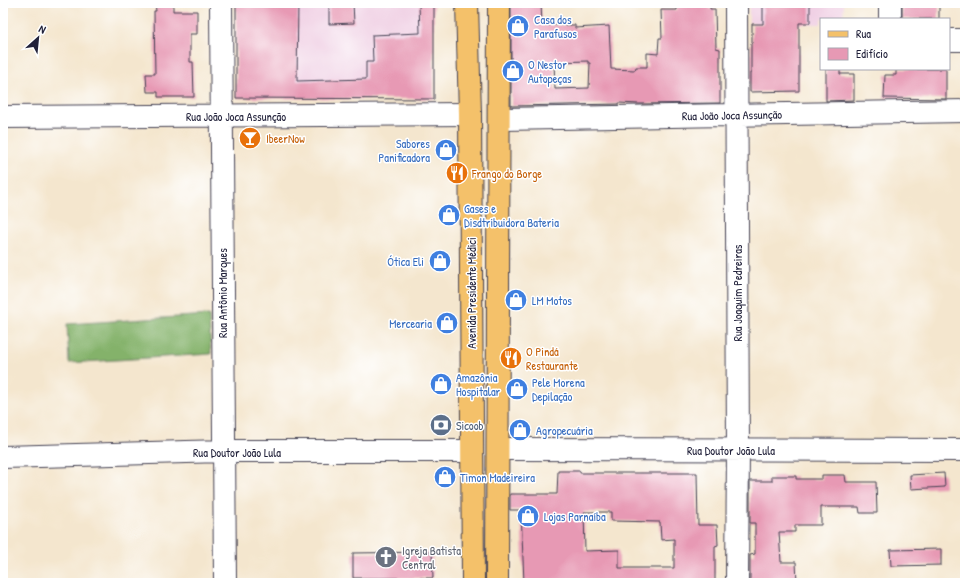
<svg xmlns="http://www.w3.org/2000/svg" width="968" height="586" viewBox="0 0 968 586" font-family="'Patrick Hand',sans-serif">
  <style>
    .built { fill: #f0d0e4 }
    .forest { fill: #84b26b; stroke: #536a53 }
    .building { fill: #e799b4; fill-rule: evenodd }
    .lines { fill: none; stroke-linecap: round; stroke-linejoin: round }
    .minor-casing { stroke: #423f51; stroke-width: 24 }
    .major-casing { stroke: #423f51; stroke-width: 24 }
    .minor { stroke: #fff; stroke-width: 22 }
    .major { stroke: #f4c16a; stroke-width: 22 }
    .labels { text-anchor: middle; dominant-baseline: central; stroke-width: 3; stroke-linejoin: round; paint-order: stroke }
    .shop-label { font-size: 12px; fill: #366cbe; stroke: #fff; text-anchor: start }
    .street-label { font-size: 12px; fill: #22223b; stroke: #fff }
    .food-label { font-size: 12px; fill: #c56008; stroke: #fff; text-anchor: start }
    .service-label { font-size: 12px; fill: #4e5e75; stroke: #fff; text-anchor: start }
    .worship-label { font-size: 12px; fill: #5b616d; stroke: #fff; text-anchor: start }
  </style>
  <rect width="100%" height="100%" fill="#fff"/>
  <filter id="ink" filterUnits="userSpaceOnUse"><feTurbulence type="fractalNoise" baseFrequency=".025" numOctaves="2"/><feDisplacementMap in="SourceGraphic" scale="8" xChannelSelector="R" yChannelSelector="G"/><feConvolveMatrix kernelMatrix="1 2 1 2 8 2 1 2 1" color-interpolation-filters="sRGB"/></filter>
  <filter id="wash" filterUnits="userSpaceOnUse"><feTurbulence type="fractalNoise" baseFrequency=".012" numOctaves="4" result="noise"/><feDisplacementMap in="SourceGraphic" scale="16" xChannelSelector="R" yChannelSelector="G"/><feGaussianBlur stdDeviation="0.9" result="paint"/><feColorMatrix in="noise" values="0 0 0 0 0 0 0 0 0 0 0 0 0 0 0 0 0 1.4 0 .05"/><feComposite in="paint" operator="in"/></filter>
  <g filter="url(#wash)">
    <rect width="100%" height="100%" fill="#f4e6ce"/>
    <!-- built -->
    <path class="built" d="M236 3H434V99L236 98Z
      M749 3H844L843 19H821V24L749 23Z"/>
    <!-- forest -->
    <path class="forest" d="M209 315 211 354 69 363 67 324Z"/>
    <g id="blocks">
      <!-- building -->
      <path class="building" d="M155 3H173V11H197V34H190V62H193L194 97H158V92H147L146 74H155L154 11H156Z
        M236 3H298L297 81 366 79V62H373L372 35 420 33 419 4 434 3V99L236 98Z
        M329 3H353L354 23 329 24Z
        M511 3H541L542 25H575V28L609 26 611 69 635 70 636 67H647V53L658 54 659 38H662L661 10H677V3H710V9H715L716 48 720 49V103L639 104 619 103V104L511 106ZM588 61V63H590L589 88 555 89 554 62Z
        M763 3H810V23H799V91L750 92V73H751V43H752V24H763Z
        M902 3H939V19H902Z
        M826 69H840V74H854V100L826 101Z
        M896 69H946V99L884 98 885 75H896Z
        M558 471H580V473H697L698 525H717L718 545 715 546V583H524L521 510H510V494H557ZM584 512H611V521L660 522 661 540 674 539V568H619V550L585 551Z
        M944 473 945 487 911 489 910 475Z
        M822 475H845L846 482H876L877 513H860L859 507H821V525H795V532H779L781 562H796L797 583H750V555L755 554V523H750V481H772V476H796V479H822Z
        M941 549V565L891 566 890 550Z
        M432 552 433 578H353V553Z"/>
    </g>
  </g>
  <g filter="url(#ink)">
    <use href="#blocks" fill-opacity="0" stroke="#423f51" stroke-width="1"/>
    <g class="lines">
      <!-- minor casing -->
      <g class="minor-casing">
        <path id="minor" d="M221 3 225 583
          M736 3 738 450 737 583
          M890 3V19
          M949 40H965
          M3 117 470 114
          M499 119 965 111
          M498 449 965 450
          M3 457 223 451H472"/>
      </g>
      <!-- major casing -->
      <g class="major-casing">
        <path id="major" d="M467 3 470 114 473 583
          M497 583 499 3"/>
      </g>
      <!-- minor -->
      <use href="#minor" class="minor"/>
      <!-- major -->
      <use href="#major" class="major"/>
    </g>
  </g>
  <!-- icons -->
  <defs>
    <g id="shop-disc" transform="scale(1.15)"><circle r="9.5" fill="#3f7fe0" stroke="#fff"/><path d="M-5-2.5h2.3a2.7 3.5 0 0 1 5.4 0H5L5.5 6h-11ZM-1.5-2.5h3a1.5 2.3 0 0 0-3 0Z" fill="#fff"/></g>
    <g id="bar-disc" transform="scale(1.15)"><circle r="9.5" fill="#e8710a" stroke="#fff"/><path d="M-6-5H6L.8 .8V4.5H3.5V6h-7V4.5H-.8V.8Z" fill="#fff"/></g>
    <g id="restaurant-disc" transform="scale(1.15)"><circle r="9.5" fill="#e8710a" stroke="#fff"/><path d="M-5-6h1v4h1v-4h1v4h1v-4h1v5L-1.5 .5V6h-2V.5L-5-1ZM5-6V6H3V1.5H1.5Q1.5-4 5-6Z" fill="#fff"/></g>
    <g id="bank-disc" transform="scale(1.15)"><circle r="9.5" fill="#5c6f8a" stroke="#fff"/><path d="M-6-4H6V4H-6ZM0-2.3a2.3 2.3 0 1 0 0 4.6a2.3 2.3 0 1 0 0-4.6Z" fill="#fff"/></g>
    <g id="church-disc" transform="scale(1.15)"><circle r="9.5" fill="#6b7280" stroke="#fff"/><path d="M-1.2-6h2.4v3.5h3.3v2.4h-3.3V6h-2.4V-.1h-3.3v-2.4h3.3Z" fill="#fff"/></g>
  </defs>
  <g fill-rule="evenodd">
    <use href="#shop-disc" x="518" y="26"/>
    <use href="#shop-disc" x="513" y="71"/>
    <use href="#bar-disc" x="250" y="138"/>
    <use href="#shop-disc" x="446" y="150"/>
    <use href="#restaurant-disc" x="457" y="173"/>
    <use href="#shop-disc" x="449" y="215"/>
    <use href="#shop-disc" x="440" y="261"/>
    <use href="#shop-disc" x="516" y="300"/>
    <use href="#shop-disc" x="447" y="323"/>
    <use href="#restaurant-disc" x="511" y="358"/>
    <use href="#shop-disc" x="441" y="384"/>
    <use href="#shop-disc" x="517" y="389"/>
    <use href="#bank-disc" x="441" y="425"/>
    <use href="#shop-disc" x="520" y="430"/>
    <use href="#shop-disc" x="445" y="477"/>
    <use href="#shop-disc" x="528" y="516"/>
    <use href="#church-disc" x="386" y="557"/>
  </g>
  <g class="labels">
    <!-- shop labels -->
    <g class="shop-label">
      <text x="534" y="19">Casa dos<tspan x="534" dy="14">Parafusos</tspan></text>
      <text x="528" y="64">O Nestor<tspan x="528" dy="14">Autopeças</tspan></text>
      <text x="430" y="143" text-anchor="end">Sabores<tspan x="430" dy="14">Panificadora</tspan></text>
      <text x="464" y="208">Gases e<tspan x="464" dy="14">Disdtribuidora Bateria</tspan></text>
      <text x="424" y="261" text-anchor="end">Ótica Eli</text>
      <text x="532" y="300">LM Motos</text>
      <text x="432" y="323" text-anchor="end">Mercearia</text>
      <text x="456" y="377">Amazônia<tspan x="456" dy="14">Hospitalar</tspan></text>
      <text x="532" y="382">Pele Morena<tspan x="532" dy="14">Depilação</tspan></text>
      <text x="536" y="430">Agropecuária</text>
      <text x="460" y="477">Timon Madeireira</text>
      <text x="544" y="516">Lojas Parnaíba</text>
    </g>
    <!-- street labels -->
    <g class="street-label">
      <text transform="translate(732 115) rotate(-1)">Rua João Joca Assunção</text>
      <text x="236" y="116">Rua João Joca Assunção</text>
      <text transform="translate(222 293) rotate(-90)">Rua Antônio Marques</text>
      <text transform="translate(471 293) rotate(-90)">Avenida Presidente Médici</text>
      <text transform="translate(737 293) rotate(-90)">Rua Joaquim Pedreiras</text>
      <text x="731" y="450">Rua Doutor João Lula</text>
      <text x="237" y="452">Rua Doutor João Lula</text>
    </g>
    <!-- food labels -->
    <g class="food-label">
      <text x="266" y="138">IbeerNow</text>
      <text x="472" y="173">Frango do Borge</text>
      <text x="526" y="351">O Pindá<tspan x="526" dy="14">Restaurante</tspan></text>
    </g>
    <!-- service labels -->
    <g class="service-label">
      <text x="456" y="425">Sicoob</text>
    </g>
    <!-- worship labels -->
    <g class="worship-label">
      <text x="402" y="550">Igreja Batista<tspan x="402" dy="14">Central</tspan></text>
    </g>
  </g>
  <!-- margin -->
  <rect width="968" height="586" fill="none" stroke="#fff" stroke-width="16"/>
  <!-- legend -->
  <rect x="820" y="18" width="130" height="52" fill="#ffffff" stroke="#a7a7b1"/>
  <rect x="828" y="31" width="20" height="6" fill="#f4c16a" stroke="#a7a7b1"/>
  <text x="856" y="38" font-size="12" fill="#22223b">Rua</text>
  <rect x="828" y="48" width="20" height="12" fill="#e799b4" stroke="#a7a7b1"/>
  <text x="856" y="58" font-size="12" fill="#22223b">Edifício</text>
  <!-- north arrow -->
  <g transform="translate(38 38) rotate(27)" stroke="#ffffff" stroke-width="3" paint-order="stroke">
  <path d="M0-3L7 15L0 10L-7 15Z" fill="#22223b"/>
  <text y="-6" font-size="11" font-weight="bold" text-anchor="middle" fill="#22223b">N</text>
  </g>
</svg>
